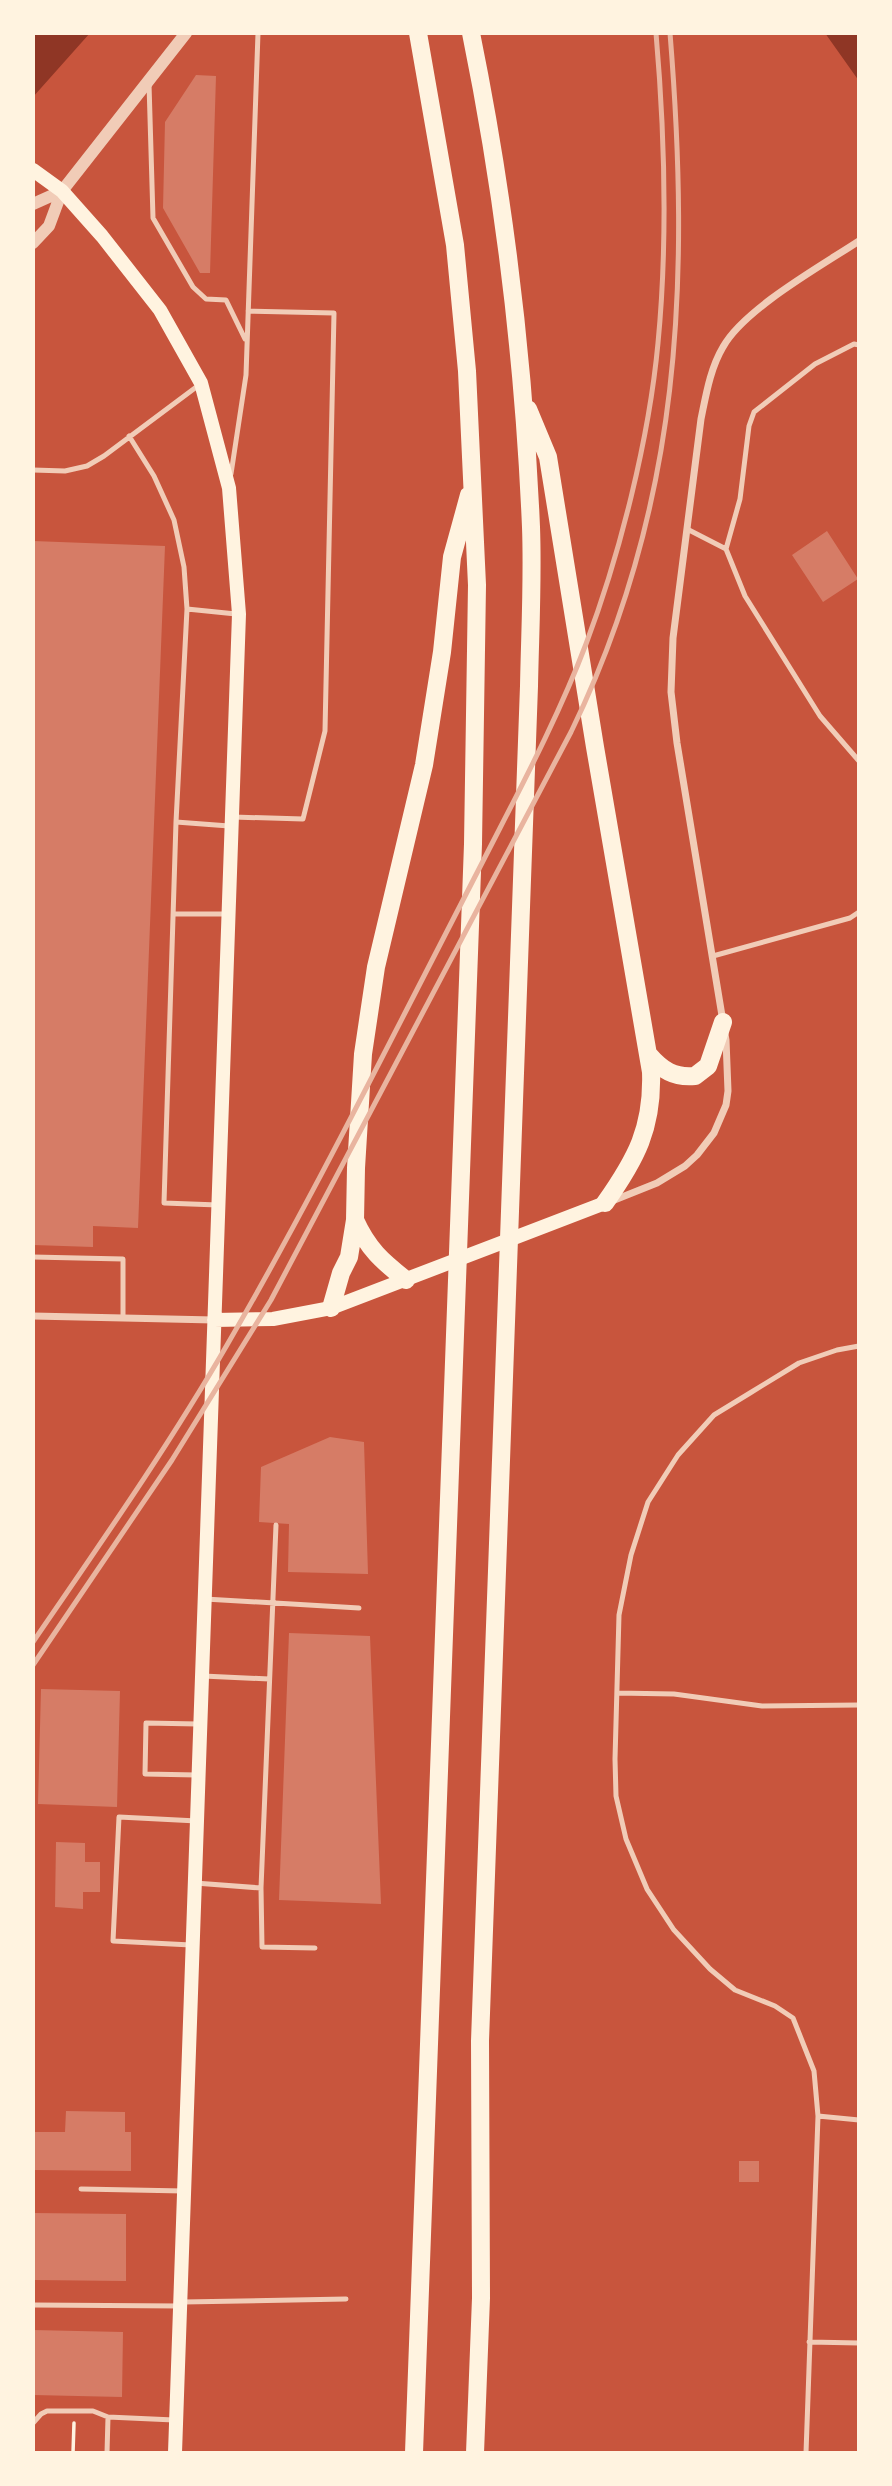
<svg xmlns="http://www.w3.org/2000/svg" width="892" height="2486" viewBox="0 0 892 2486" font-family="Mulish,sans-serif">
  <style>
    .water { fill: #8f3625 }
    .building { fill: #d67c66 }
    .lines { fill: none; stroke-linecap: round; stroke-linejoin: round }
    .path { stroke: #fff3e0; stroke-width: 3.5 }
    .service { stroke: #f1ccb7; stroke-width: 5 }
    .minor { stroke: #f1ccb7; stroke-width: 7 }
    .tertiary { stroke: #f1ccb7; stroke-width: 12 }
    .secondary { stroke: #fff3e0; stroke-width: 14 }
    .primary { stroke: #fff3e0; stroke-width: 18 }
    .rail { stroke: #e9b49f; stroke-width: 5 }
  </style>
  <rect width="100%" height="100%" fill="#c8553d"/>
  <!-- water -->
  <path class="water" d="M33 33H90L33 97Z
    M825 33H859V81Z"/>
  <!-- building -->
  <path class="building" d="M196 75 216 76 210 273H200L163 208 165 122Z
    M827 531 858 579 823 602 792 555Z
    M33 541 165 546 138 1228 93 1226V1247L33 1245Z
    M330 1437 364 1442 368 1574 288 1572 289 1524 259 1522 261 1467Z
    M289 1633 370 1636 381 1904 279 1900Z
    M41 1689 120 1691 117 1807 38 1804Z
    M56 1842 85 1843V1862H100V1892H83V1909L55 1907Z
    M66 2111 125 2112V2132H131V2171L33 2170V2132H65Z
    M739 2161H759V2182H739Z
    M33 2213 126 2214V2281L33 2280Z
    M33 2330 123 2332 122 2397 33 2395Z"/>
  <g class="lines">
    <!-- path -->
    <path class="path" d="M73 2453 74 2423"/>
    <!-- service -->
    <path class="service" d="M149 84 153 218 193 287 206 299 226 300 245 339
      M129 436 154 476 174 520 184 567 187 609 176 822 164 1203 218 1205
      M33 470 65 471 87 466 104 456 199 385
      M231 474 246 375 258 33
      M687 529 726 549 745 596 820 716 859 761
      M726 549 740 499 749 426 754 412 815 364 854 344 859 345
      M187 609 236 614
      M233 817 303 819 325 731 334 313 248 311
      M176 822 229 826
      M173 914H226
      M713 956 850 918 859 912
      M33 1257 123 1259V1317
      M205 1599 359 1608
      M203 1676 269 1679
      M617 1693 674 1694 762 1706 859 1705
      M197 1775 145 1774 146 1723 198 1724
      M195 1883 261 1888 262 1947 315 1948
      M261 1888 276 1525
      M191 1945 113 1941 119 1817 197 1821
      M818 2116 859 2120
      M81 2189 184 2191
      M183 2302 346 2299
      M33 2305 180 2306
      M809 2342 859 2343
      M33 2423 41 2414 47 2411H93L108 2417
      M107 2453 108 2417 174 2420
      M806 2453 818 2116 814 2071 793 2018 775 2006 735 1990 710 1969 674 1930 647 1889 626 1839 616 1796 615 1759 619 1615 631 1555 648 1502 678 1455 714 1415 750 1393 799 1363 837 1350 859 1346"/>
    <!-- minor -->
    <path class="minor" d="M612 1201 657 1183 685 1166 697 1155 714 1133 726 1105 728 1091 726 1040 677 743 671 692 673 638 701 419C706 395 710 369 723 347 744 309 821 266 859 241
      M33 1316 214 1320"/>
    <!-- tertiary -->
    <path class="tertiary" d="M33 204 62 191
      M33 243 49 226 62 191 186 33"/>
    <!-- secondary -->
    <path class="secondary" d="M33 170 62 191 102 236 160 310 201 383 229 488 239 614 175 2453
      M214 1320 273 1319 331 1308 605 1203"/>
    <!-- primary -->
    <path class="primary" d="M471 33C504 195 524 362 531 527 533 580 530 633 529 686L480 2041 481 2298 475 2453
      M528 409 548 457 595 747 651 1072C653 1128 636 1159 605 1203
      M649 1055C662 1070 674 1078 695 1076L708 1066 723 1022
      M355 1220C368 1249 382 1261 406 1280
      M331 1308 341 1273 349 1257 355 1220 356 1168 363 1054 376 967 424 765 442 652 452 557 469 495
      M414 2453 473 844 477 585 467 371 455 245 418 33"/>
    <!-- rail -->
    <path class="rail" d="M33 1642C100 1544 168 1447 227 1345 291 1235 349 1122 407 1009 438 949 469 888 500 828 531 768 562 707 586 644 620 554 649 439 658 343 668 239 665 137 656 33
      M33 1665 172 1460 271 1300 571 732C682 504 690 281 670 33"/>
  </g>
  <!-- border -->
  <rect width="892" height="2486" fill="none" stroke="#fff3e0" stroke-width="70"/>
</svg>
